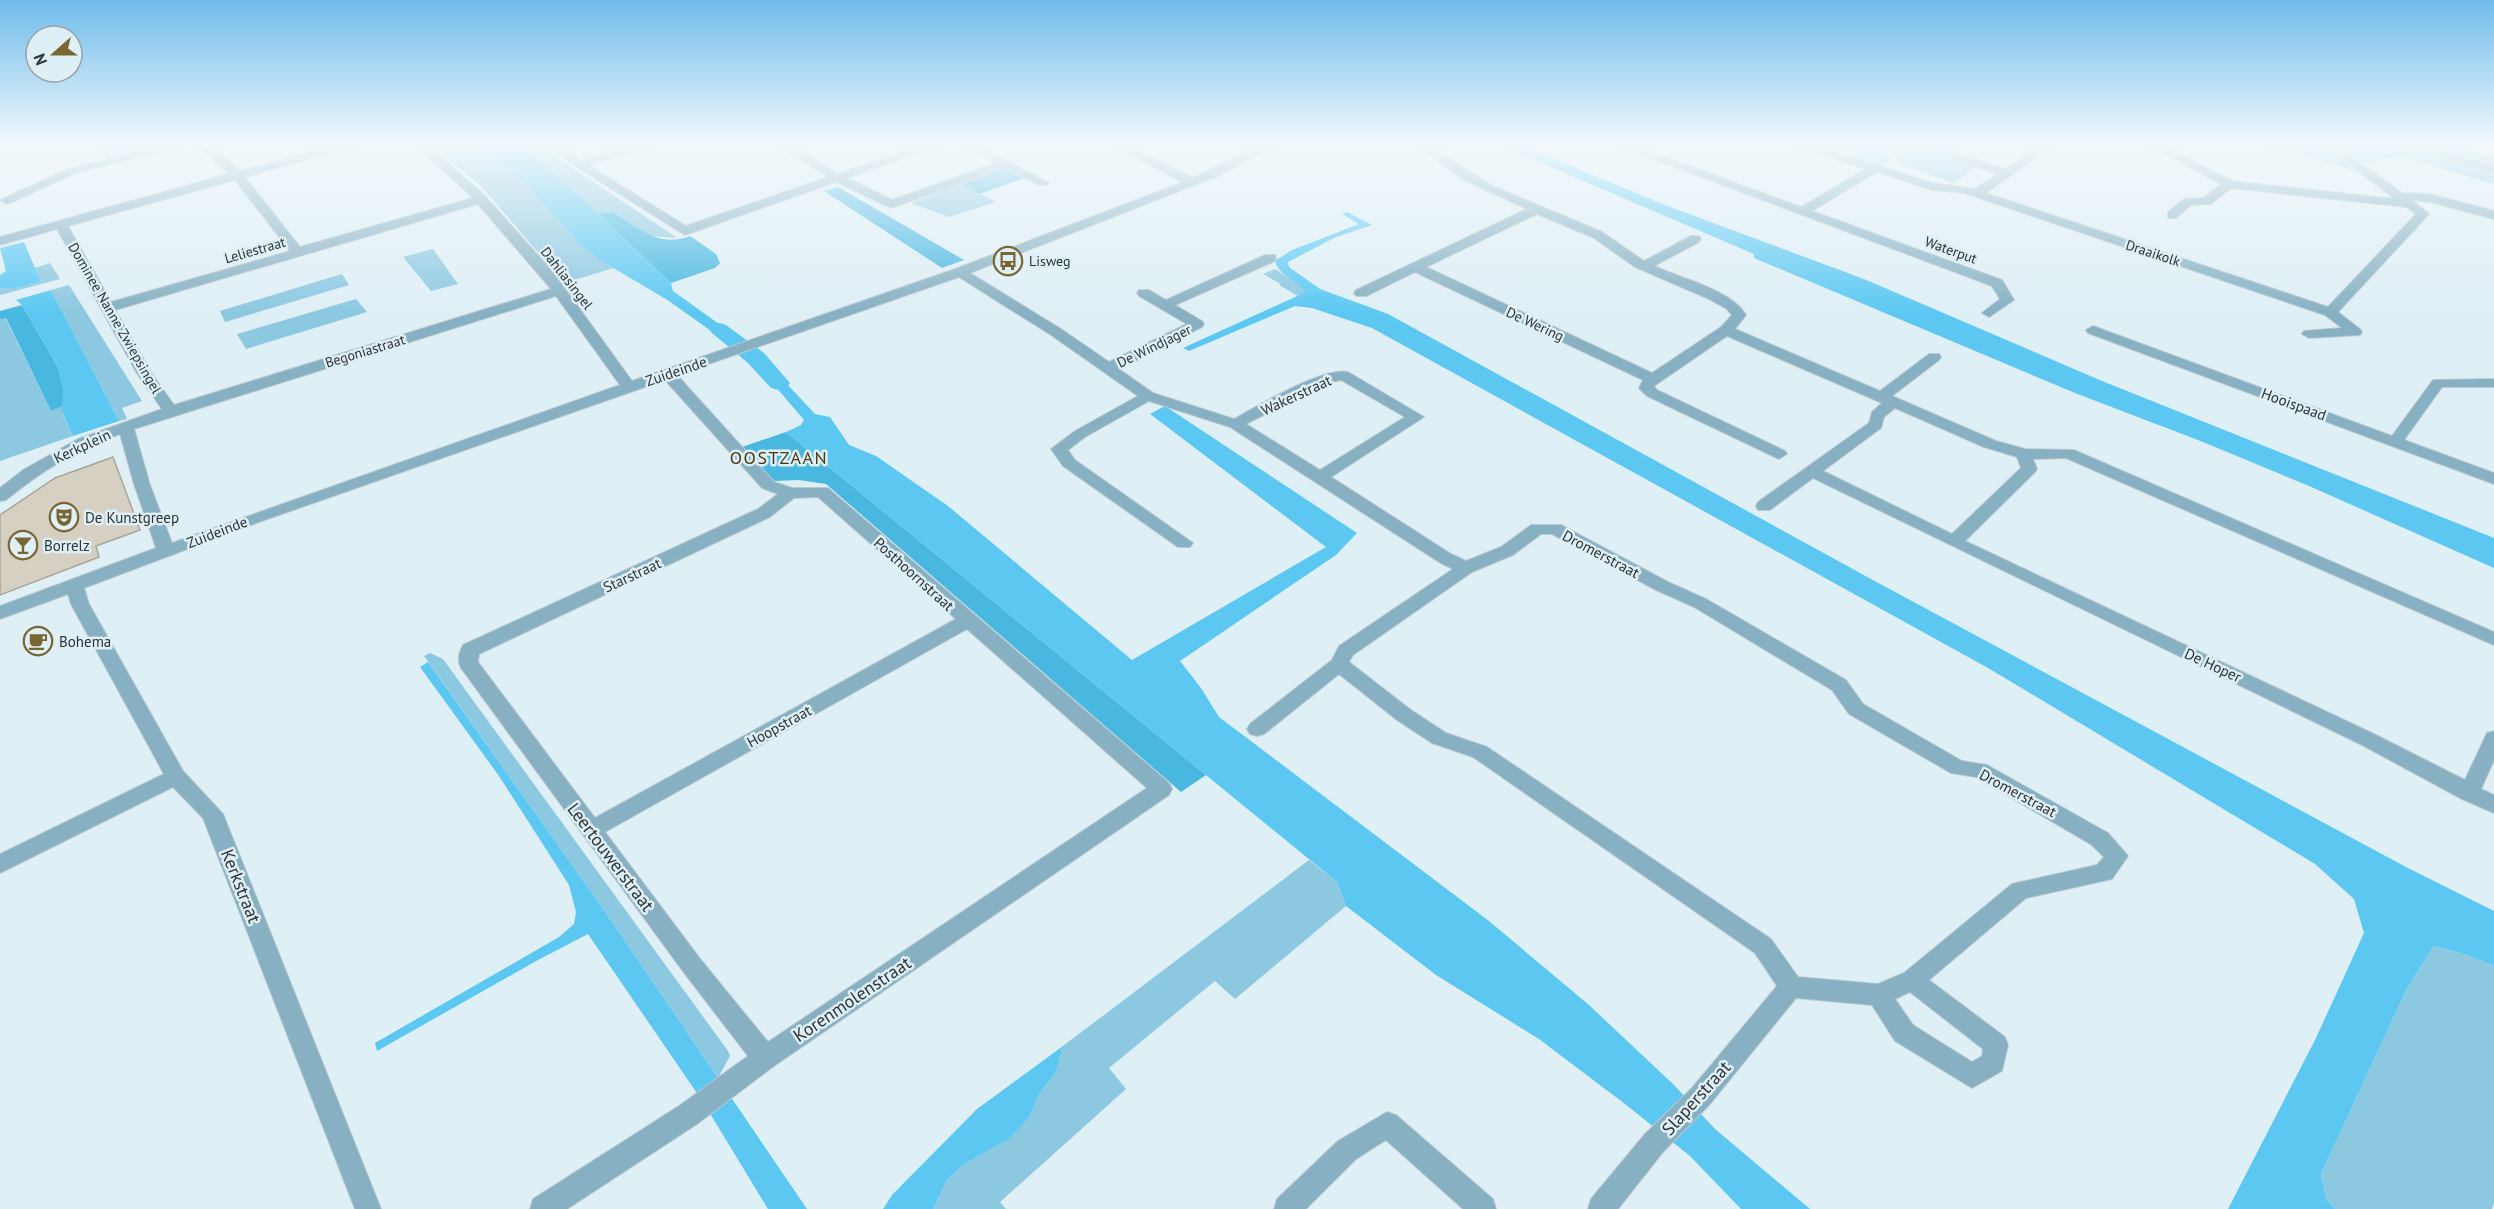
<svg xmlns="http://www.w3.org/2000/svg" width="2494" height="1209" viewBox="0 0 2494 1209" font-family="'PT Sans',sans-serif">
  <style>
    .green { fill: #8dc8e1 }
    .forest { fill: #49b8e1 }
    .water { fill: #5cc8f2 }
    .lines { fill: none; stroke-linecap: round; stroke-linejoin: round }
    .canal { fill: #5cc8f2; fill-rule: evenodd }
    .building { fill: #d5d0c2; stroke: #aaa598; stroke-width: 1.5 }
    .minor-casing { stroke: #bbc9cf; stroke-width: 2 }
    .minor { fill: #87b1c3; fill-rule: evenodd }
    .labels { text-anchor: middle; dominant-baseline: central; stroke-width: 5; stroke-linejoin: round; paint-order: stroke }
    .far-street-label { font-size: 14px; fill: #2c3235; stroke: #dfeff6 }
    .far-poi-label { font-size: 14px; fill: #2c3235; stroke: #dfeff6; text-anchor: start }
    .street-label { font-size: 15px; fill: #2c3235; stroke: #dfeff6 }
    .poi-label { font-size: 15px; fill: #2c3235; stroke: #dfeff6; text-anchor: start }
    .quarter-label { font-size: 18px; letter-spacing: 1.5px; fill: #45370e; stroke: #dfeff6 }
    .near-street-label { font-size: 18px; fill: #2c3235; stroke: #dfeff6 }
  </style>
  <rect width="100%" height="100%" fill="#dfeff6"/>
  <!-- green -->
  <path class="green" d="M94 144H158L108 157Z
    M431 144H479C496 158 514 171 529 187 557 216 578 249 614 268L564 283 483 188Z
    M516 144H537L677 238 649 236 613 212 598 214 539 158Z
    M1805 144H1896L1903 146 1911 144 1913 147 1978 167 1953 183 1900 164 1903 162 1895 159 1901 154 1887 150 1879 154 1891 159 1879 167 1852 160 1859 155 1826 145 1818 149Z
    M2260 144H2319L2354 170Z
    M2348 144 2380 146 2425 152 2494 174V184L2402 157 2362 163 2339 146Z
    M2421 144H2447L2494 158V166Z
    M961 184 996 202 949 217 911 203Z
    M433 249 458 284 431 291 403 257Z
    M50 263 60 279 0 295V288H16L41 282 35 268Z
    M1275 269 1300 284 1307 292 1298 296 1279 285 1281 284 1263 274Z
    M342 274 349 285 225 322 220 311Z
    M69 285 142 401 122 408 127 419 119 421 51 290Z
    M356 299 367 312 246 349 237 334Z
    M5 317 51 411 63 406 62 413 73 436 0 461V319Z
    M430 653 443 659 728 1051 730 1056 718 1078 599 903 424 656Z
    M1309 860 1337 882 1346 906 1235 999 1215 981 1109 1068 1126 1089 1000 1202 1006 1209H933L947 1180 964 1164 1009 1138 1030 1116 1039 1094 1056 1072 1063 1046Z
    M2434 946 2467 955 2494 966V1203L2492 1209H2336L2326 1199 2321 1174 2408 986Z"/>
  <!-- forest -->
  <path class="forest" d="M1003 168 1024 178 980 194 961 184Z
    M838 187 964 260 942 268 824 191Z
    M613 212C639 228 658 248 690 236L716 254 720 263 715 268 671 283 598 214Z
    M22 305 58 367 63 388V406L51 411 6 318 0 319V311Z
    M786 432 1206 775 1181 792 826 484 799 480 774 481 742 447Z"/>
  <!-- water -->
  <path class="water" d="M479 144H516L539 158 671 283 673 291 744 342 732 346 669 301 600 260 580 244 528 186Z
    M1497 144H1519L1662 204 1864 279 2102 381 2494 538V568L2309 486 2203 442 2075 393 1754 258V254Z
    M1347 212 1372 225 1336 237 1288 262 1289 267 1320 289 1388 314 1871 579 2406 867 2494 911V966L2467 955 2434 946 2408 986 2321 1174 2326 1199 2336 1209H2228L2316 1038 2364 933 2354 899 2315 864 1988 668 1372 328 1312 308 1295 306 1189 351 1183 348 1306 292C1298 280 1279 276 1275 261L1292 250 1359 224 1342 214Z
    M24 242 41 282 16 288H0V275L6 271 0 248Z
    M51 290 119 421 73 436 62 412 63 388 58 367 22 305 16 300Z
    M760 355 815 414 830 417 849 445 876 456 948 506 1132 660 1326 547 1150 414 1165 406 1357 533 1336 555 1180 661 1201 688 1219 717 1489 921 1589 1005 1674 1085 1715 1129 1810 1209H1741L1690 1156 1625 1104 1539 1039 1436 975 1346 906 1337 882 786 432 801 425 804 420 751 358Z
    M428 662 599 903 807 1209H768L703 1102 588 934 538 960 377 1051 375 1043 559 937 574 924 576 912 569 885 499 776 420 667Z
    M1063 1046 1056 1072 1039 1094 1030 1116 1010 1138 964 1164 947 1180 933 1209H883L892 1195 977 1109Z"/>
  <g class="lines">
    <!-- canal -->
    <path class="canal" d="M719 323 726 325 764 353 790 383 787 388 779 390 771 388 748 363 712 333 709 329 712 325Z"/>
  </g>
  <!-- building -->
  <path class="building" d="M113 457 140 530 96 546 99 557 0 595V515L55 478Z"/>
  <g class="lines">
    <!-- minor casing -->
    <g class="minor-casing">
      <path id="minor" d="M166 144H185L183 146 76 173 10 203 6 204 0 200 68 169Z
        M197 144H209L240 171 339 144H357L355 146 245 177 300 247 473 198 415 144H427L485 196 553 272 632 381 955 269 1183 182 1110 144H1124L1193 178 1264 144H1278L1220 175 970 273 1061 329 1109 362 1187 324 1139 296 1137 293 1139 290H1149L1166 300 1265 255H1275L1276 258 1275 261 1175 305 1202 321 1204 324 1202 327 1119 369 1153 393 1234 419C1258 406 1324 366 1348 372L1424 417 1331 477 1451 554 1466 561 1501 547 1531 525H1561L1668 582 1706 599 1846 680 1863 704 1962 761 1987 765 2108 833 2128 856 2112 879 2026 898 1929 980 2005 1037 2008 1045 2002 1071 1972 1088 1895 1041 1872 1005 1796 998 1710 1104 1663 1152 1618 1209H1588L1591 1199 1645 1134 1692 1088 1777 986 1755 953 1473 757 1432 743 1397 720 1339 674 1264 734 1257 736 1250 734 1247 729 1250 724 1332 660 1339 646 1453 569 1439 562 1230 427 1149 401 1085 437 1068 450 1075 460 1193 543 1190 547H1178L1063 466 1051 449 1075 431 1138 396 1051 335 959 277 677 375 774 482 792 488H828L1169 783 1172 789 1169 795 774 1066 697 1124 567 1209H530L533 1199 679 1106 748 1056 685 974 461 668C457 661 459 652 463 645L758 509 778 494 762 488 665 380 262 521 84 588 89 604 183 771 223 814 381 1209H355L203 818 173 787 0 873V854L164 774 71 604 68 594 0 619V606L156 548 134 484 120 434C78 449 41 471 6 500L0 501V488L23 470 78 439 162 409 138 375 57 229 0 245V237L229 174ZM235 180 290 251 111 302 68 226ZM478 204 551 289 174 405 152 374 115 310ZM556 296 620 385 172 543 150 485 134 429ZM1341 380 1405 417 1320 470 1246 424 1327 383ZM818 497 956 619 595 818 478 662 479 654 770 517 794 498ZM1541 534H1552L1656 590 1694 607 1832 690 1849 714 1951 773 1976 777 2092 845 2104 857 2097 865 2012 884 1904 973 1878 984 1798 977 1771 939 1487 747 1446 733 1411 710 1349 662 1353 655 1472 572 1513 555ZM967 629 1147 788 768 1042 701 960 605 832ZM1910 992 1983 1049 1982 1056 1972 1062 1913 1025 1895 999Z
        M546 144H559L581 160 634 144H651L649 146 588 165 686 226 828 177 776 144H790L838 174 924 144H940L938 146 847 178 892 200 996 163 962 144H976L1049 183 1047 185H1039L1005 168 891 208 836 182 685 235 575 166Z
        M1416 144H1429L1488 184 1602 232 1644 261 1691 236H1699L1701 239 1699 242 1654 266C1680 278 1732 290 1746 315L1735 329 1880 391 1929 354H1939L1941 357 1939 360 1892 396 1996 441 2025 449 2074 450 2494 632V645L2066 458 2033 459 2037 469 2035 472 1965 541 2376 735 2465 780 2487 733 2494 731V760L2481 789 2494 795V813L2462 799 2362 745 1813 478 1770 510H1758L1756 506 1758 502 1869 423 1872 412 1882 403 1727 336 1654 386 1657 390 1785 451 1787 454 1779 459 1647 396 1639 388 1643 380 1415 272 1366 296H1356L1354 293 1356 290 1527 209 1464 180ZM1537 214 1594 238 1635 267 1709 299 1727 309 1732 315 1721 327 1652 373 1426 267ZM1895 408 1984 447 2017 457 2021 468 1952 534 1823 471 1881 428 1884 417Z
        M1613 144H1629L1801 207 1866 169 1795 146 1793 144H1810L1933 183 1975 189 1997 174 1915 146 1913 144H1930L2005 169 2042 144H2055L1986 193 2328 307 2416 214 2406 207 2231 188 2211 204 2191 205 2176 218H2168V212L2184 199 2204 198 2221 184 2146 144H2160L2232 181 2395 199 2322 144H2335L2402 193 2430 194 2494 211V219L2430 202 2412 200 2429 214 2338 312 2360 329 2362 332 2360 335 2309 338 2302 334 2304 331 2342 328 2325 315 1964 193 1932 190 1877 172 1812 211 2002 280 2014 300 1989 317 1982 313 2000 299 1992 286Z
        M2376 144C2420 143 2453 154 2494 166V173L2427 153 2382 147Z
        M2093 326 2392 436 2433 380 2494 379V387H2442L2404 440 2494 473V484L2088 333 2086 330Z
        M1387 1112 1396 1115 1493 1199 1496 1209H1463L1386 1140 1356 1159 1306 1209H1274L1277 1199 1338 1141Z"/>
    </g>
    <!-- minor -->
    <use href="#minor" class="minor"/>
  </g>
  <!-- sky -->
  <linearGradient id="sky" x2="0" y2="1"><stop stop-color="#70bcec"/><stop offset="0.46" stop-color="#f1f8fb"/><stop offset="1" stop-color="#f1f8fb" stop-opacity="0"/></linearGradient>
  <rect width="2494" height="313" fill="url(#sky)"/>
  <!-- icons -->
  <defs>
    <g id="bus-ring" transform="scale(1.5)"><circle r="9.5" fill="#dfeff6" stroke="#796635" stroke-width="1.5"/><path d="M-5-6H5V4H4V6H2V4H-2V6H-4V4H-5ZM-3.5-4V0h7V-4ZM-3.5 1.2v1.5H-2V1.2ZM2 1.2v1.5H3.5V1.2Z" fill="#796635"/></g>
    <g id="theatre-ring" transform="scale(1.5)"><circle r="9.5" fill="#dfeff6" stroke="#796635" stroke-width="1.5"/><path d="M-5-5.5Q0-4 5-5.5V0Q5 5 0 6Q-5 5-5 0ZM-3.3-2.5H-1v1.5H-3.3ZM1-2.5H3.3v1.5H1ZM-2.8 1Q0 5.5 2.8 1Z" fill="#796635"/></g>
    <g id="bar-ring" transform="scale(1.5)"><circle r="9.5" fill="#dfeff6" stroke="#796635" stroke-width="1.5"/><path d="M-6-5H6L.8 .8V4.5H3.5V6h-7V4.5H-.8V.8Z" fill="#796635"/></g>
    <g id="cafe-ring" transform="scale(1.5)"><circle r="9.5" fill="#dfeff6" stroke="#796635" stroke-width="1.5"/><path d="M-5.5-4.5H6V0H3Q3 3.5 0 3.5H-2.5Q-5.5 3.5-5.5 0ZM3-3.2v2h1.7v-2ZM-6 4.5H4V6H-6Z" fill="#796635"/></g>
  </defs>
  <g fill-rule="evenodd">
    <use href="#bus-ring" x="1008" y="261"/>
    <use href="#theatre-ring" x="64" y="517"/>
    <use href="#bar-ring" x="23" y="545"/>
    <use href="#cafe-ring" x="38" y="641"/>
  </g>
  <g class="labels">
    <!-- far-street labels -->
    <g class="far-street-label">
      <text transform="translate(255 250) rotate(-16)">Leliestraat</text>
      <text transform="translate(1951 250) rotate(20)">Waterput</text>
      <text transform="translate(2153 253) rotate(18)">Draaikolk</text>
      <text transform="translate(567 278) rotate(52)">Dahliasingel</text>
      <text transform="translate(115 318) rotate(60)">Dominee Nanne Zwiepsingel</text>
      <text transform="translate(1535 324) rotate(25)">De Wering</text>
      <text transform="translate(1154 346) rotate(-26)">De Windjager</text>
      <text transform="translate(365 351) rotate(-17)">Begoniastraat</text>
    </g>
    <!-- far-poi labels -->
    <g class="far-poi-label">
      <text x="1029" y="261">Lisweg</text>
    </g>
    <!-- street labels -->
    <g class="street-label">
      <text transform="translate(676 371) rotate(-19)">Zuideinde</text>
      <text transform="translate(1296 395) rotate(-25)">Wakerstraat</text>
      <text transform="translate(2294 404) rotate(20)">Hooispaad</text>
      <text transform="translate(82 446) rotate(-25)">Kerkplein</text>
      <text transform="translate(217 532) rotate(-21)">Zuideinde</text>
      <text transform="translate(1601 554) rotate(28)">Dromerstraat</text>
      <text transform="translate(914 574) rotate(42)">Posthoornstraat</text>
      <text transform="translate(632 575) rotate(-25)">Starstraat</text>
      <text transform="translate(2213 665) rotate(25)">De Hoper</text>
      <text transform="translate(779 726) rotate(-29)">Hoopstraat</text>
      <text transform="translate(2018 793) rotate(28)">Dromerstraat</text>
    </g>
    <!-- poi labels -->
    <g class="poi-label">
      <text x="85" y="517">De Kunstgreep</text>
      <text x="44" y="545">Borrelz</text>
      <text x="59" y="641">Bohema</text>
    </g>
    <!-- quarter labels -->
    <g class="quarter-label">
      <text x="779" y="457">OOSTZAAN</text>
    </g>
    <!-- near-street labels -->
    <g class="near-street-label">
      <text transform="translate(611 857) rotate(53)">Leertouwerstraat</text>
      <text transform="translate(241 886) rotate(68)">Kerkstraat</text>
      <text transform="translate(852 999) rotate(-34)">Korenmolenstraat</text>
      <text transform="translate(1696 1098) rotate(-48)">Slaperstraat</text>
    </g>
  </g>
  <!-- north arrow -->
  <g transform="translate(54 54) rotate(249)"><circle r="28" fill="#dfeff6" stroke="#97a3a9" stroke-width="1.5"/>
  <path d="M0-4.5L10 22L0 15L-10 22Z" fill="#796635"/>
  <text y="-9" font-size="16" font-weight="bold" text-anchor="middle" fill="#2c3235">N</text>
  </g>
</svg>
